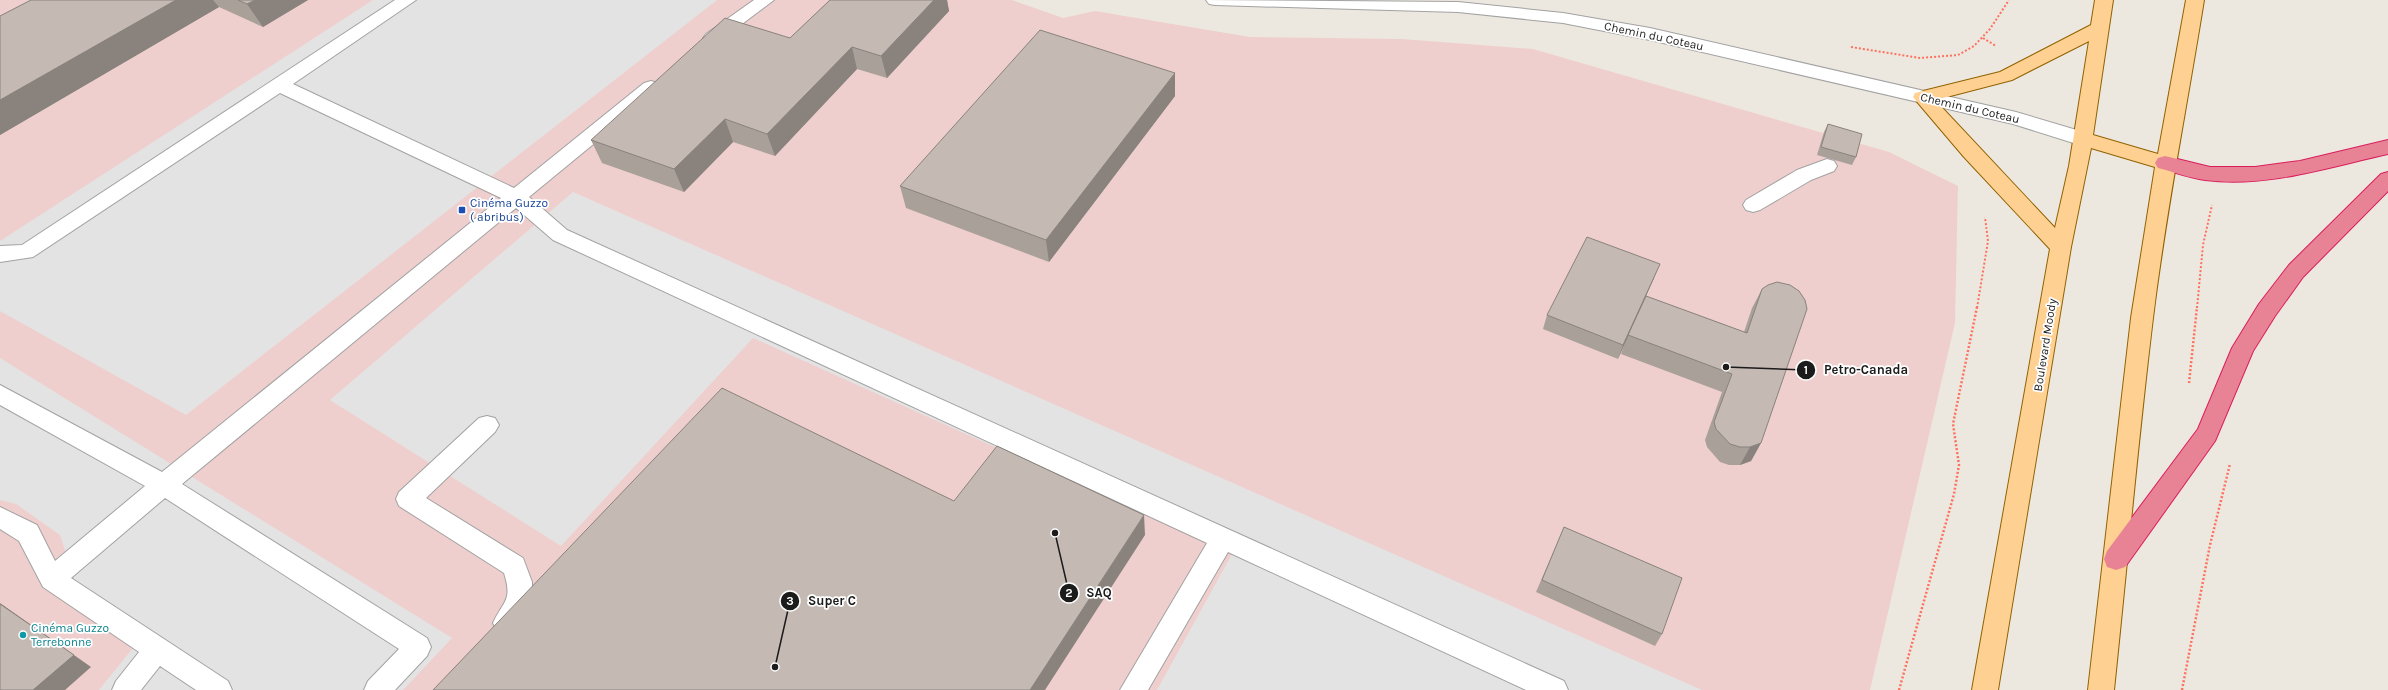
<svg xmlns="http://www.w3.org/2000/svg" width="2388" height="690" viewBox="0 0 2388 690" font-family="Karla,sans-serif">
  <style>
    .commercial { fill: #efcfcd }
    .parking { fill: #e3e3e3 }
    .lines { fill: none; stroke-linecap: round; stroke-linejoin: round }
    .minor-casing { stroke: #a2a2a2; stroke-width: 2 }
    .major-casing { stroke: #916200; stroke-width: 2 }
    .highway-casing { stroke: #d91e5d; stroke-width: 2 }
    .path-far1 { stroke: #fe715f; stroke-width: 2; stroke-dasharray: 2 2; stroke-linecap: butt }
    .path { stroke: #fe715f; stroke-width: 2.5; stroke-dasharray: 2 2; stroke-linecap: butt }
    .minor { fill: #fff; fill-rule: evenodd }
    .major { fill: #fed193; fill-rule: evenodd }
    .highway { fill: #e88395; fill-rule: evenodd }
    .wall { fill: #a9a09a }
    .shaded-wall { fill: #89827d }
    .building { fill: #c4bab3; stroke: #89827d }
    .transit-dot { fill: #1a4fb4; stroke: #fff; stroke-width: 1.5 }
    .culture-dot { fill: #0f9aa8; stroke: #fff; stroke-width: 1.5 }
    .labels { text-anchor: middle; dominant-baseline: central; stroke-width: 3.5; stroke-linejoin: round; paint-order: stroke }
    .street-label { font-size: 12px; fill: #1b1b1b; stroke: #fff }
    .transit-label { font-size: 12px; fill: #164399; stroke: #fff; text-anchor: start }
    .culture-label { font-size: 12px; fill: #0d838f; stroke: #fff; text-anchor: start }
    .leader { fill: none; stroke: #1b1b1b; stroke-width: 1.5 }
    .callout-dot { fill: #1b1b1b; stroke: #fff; stroke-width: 1.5 }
    .mark-label { font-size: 12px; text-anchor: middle; font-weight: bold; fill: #fff }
    .callout-label { font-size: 13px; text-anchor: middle; font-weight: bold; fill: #1b1b1b; stroke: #fff; stroke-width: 3.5; stroke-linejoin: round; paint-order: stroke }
  </style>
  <rect width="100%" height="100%" fill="#ede8df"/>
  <!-- commercial -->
  <path class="commercial" d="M0 0H1012L1063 18 1095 11 1250 37 1402 39 1533 49 1889 152 1958 186 1955 323 1870 690H0Z"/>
  <!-- parking -->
  <path class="parking" d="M373 0H717L186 415 0 311V241Z
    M573 192 1702 690H1157L1232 554 753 338 561 546 330 400Z
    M0 358 452 638 403 690H99L146 632 75 581 60 535 16 504 0 500Z"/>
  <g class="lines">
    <!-- minor casing -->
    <g class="minor-casing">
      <path id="minor" d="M395 0H416L293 84 514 188 644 83 651 81 658 83 660 87 658 91 529 197 567 230 1564 681 1568 690H1526L1228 552 1148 690H1120L1207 543 553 240 516 208 182 484 427 638 431 647 427 656 395 690H364L368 681 399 649 165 498 71 578 228 681 232 690H196L160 666 141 690H112L116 681 139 652 43 587 19 541 0 529V507L37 525 55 561 145 486 0 405V385L162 472 501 198 280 93 33 257 0 262V246L22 245Z
        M754 0H774L718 42H706L703 38 706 34Z
        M1206 0 1458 2 1563 13 1650 28 2016 112 2090 134 2093 139 2090 144 2083 146 2013 124 1650 40 1563 23 1458 12 1215 5 1209 4Z
        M1827 159 1834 161 1837 166 1834 171 1811 180 1760 210 1753 212 1746 210 1743 205 1746 200 1797 170Z
        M487 416 495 418 499 425 495 432 426 498 523 558 532 582V603L521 625 515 631 506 635 497 631 493 623C503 601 513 601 504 573L399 506 396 499 399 492 479 418Z"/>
    </g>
    <!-- major casing -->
    <g class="major-casing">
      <path id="major" d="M2095 0H2113L2093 135 2158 154 2186 0H2204C2187 106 2166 211 2153 318 2138 441 2127 566 2114 690H2088L2131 318 2155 167 2091 148 2071 247 1998 690H1972L2050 249 1964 157 1913 97 1915 93 2000 72 2091 25ZM2089 41 2069 166 2055 228 1935 100 2012 80Z"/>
    </g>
    <!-- highway casing -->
    <g class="highway-casing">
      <path id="highway" d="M2388 140V154C2329 167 2267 188 2205 180 2189 178 2174 172 2158 168L2155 163 2158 158 2165 156 2210 167H2255L2300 161Z
        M2388 172V191L2303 277 2275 316 2253 351 2215 441 2125 567 2116 570 2107 567 2104 559 2107 551 2198 429 2232 348 2259 304 2289 265 2381 174Z"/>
    </g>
    <!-- path-far1 -->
    <path class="path-far1" d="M1983 38 1996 46
      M1851 47 1920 58 1958 55 1974 46 1990 29 2009 0
      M1977 308 1988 241 1985 217
      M2197 308 2203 245 2212 205"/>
    <!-- path -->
    <path class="path" d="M2189 383 2197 307
      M1899 690 1954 494 1959 465 1953 424 1977 307
      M2182 690 2210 545 2230 464"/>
    <!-- minor -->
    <use href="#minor" class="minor"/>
    <!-- major -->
    <use href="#major" class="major"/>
    <!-- highway -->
    <use href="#highway" class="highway"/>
  </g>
  <!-- wall -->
  <path class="wall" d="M31 0H308L263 27 219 7 0 135V16Z
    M830 0H947L949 11 887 78 857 69 775 156 733 142 684 192 602 163 591 140 790 38Z
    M1175 73V96L1049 262 906 208 900 186Z
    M1828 124 1856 157 1852 165 1817 155 1824 132Z
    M1654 278 1646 296 1744 332 1752 308 1762 289 1761 443 1751 461 1740 465H1729L1720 462 1707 447 1705 440 1722 392 1621 354 1625 343 1618 359 1543 329 1547 315Z
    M1564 527 1662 634 1655 646 1536 592Z"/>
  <!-- shaded-wall -->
  <path class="shaded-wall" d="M176 0H213L219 7 0 135V100Z
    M255 0H308L263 27 247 4Z
    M934 0H947L949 11 887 78 881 56Z
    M852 47 857 69 775 156 767 134Z
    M1175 73V96L1049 262 1046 240Z
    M725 119 733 142 684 192 674 169Z
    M1660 264 1654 278 1618 359 1623 345Z
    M1761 443 1751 461 1740 465 1750 447Z
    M1144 515 1145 535 1045 690H1030Z
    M0 603 91 667 65 690H33Z"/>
  <!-- building -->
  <path class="building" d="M31 0H176L0 100V16Z
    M238 0H255L247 4Z
    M830 0H934L881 56 852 47 767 134 725 119 674 169 591 140 725 18 790 38Z
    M1040 30 1175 73 1046 240 900 186Z
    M1828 124 1862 134 1856 157 1821 147Z
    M1587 237 1660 264 1623 345 1547 315Z
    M1777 282 1790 285 1799 291 1805 300 1807 309 1761 443 1750 447H1740L1730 444 1716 429 1714 422 1732 374 1628 335 1646 296 1747 333 1762 289 1768 285Z
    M722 388 954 501 997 446 1144 515 1030 690H433Z
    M1564 527 1682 578 1662 634 1542 580Z
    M0 604 74 655 33 690H0Z"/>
  <!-- markers -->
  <rect class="transit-dot" x="458" y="206" width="8" height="8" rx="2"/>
  <circle class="culture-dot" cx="23" cy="635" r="4"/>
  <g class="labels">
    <!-- street labels -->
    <g class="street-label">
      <text transform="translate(1654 36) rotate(12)">Chemin du Coteau</text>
      <text transform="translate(1970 108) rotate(13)">Chemin du Coteau</text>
      <text transform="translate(2045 345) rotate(-81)">Boulevard Moody</text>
    </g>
    <!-- transit labels -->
    <g class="transit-label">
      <text x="470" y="203">Cinéma Guzzo<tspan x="470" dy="14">( abribus)</tspan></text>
    </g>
    <!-- culture labels -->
    <g class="culture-label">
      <text x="31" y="628">Cinéma Guzzo<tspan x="31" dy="14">Terrebonne</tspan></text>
    </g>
  </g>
  <!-- callouts -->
  <path class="leader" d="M1726 367L1806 370M1055 533L1069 593M775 667L790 601"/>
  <g class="callout-dot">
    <circle cx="1726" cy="367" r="4"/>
    <circle cx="1055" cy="533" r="4"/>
    <circle cx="775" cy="667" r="4"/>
    <circle cx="1806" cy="370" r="10"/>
    <circle cx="1069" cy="593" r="10"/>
    <circle cx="790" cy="601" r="10"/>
  </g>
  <g class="mark-label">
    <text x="1806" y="374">1</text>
    <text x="1069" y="597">2</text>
    <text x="790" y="605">3</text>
  </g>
  <g class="callout-label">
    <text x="1866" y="374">Petro-Canada</text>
    <text x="1099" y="597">SAQ</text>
    <text x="832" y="605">Super C</text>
  </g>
</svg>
